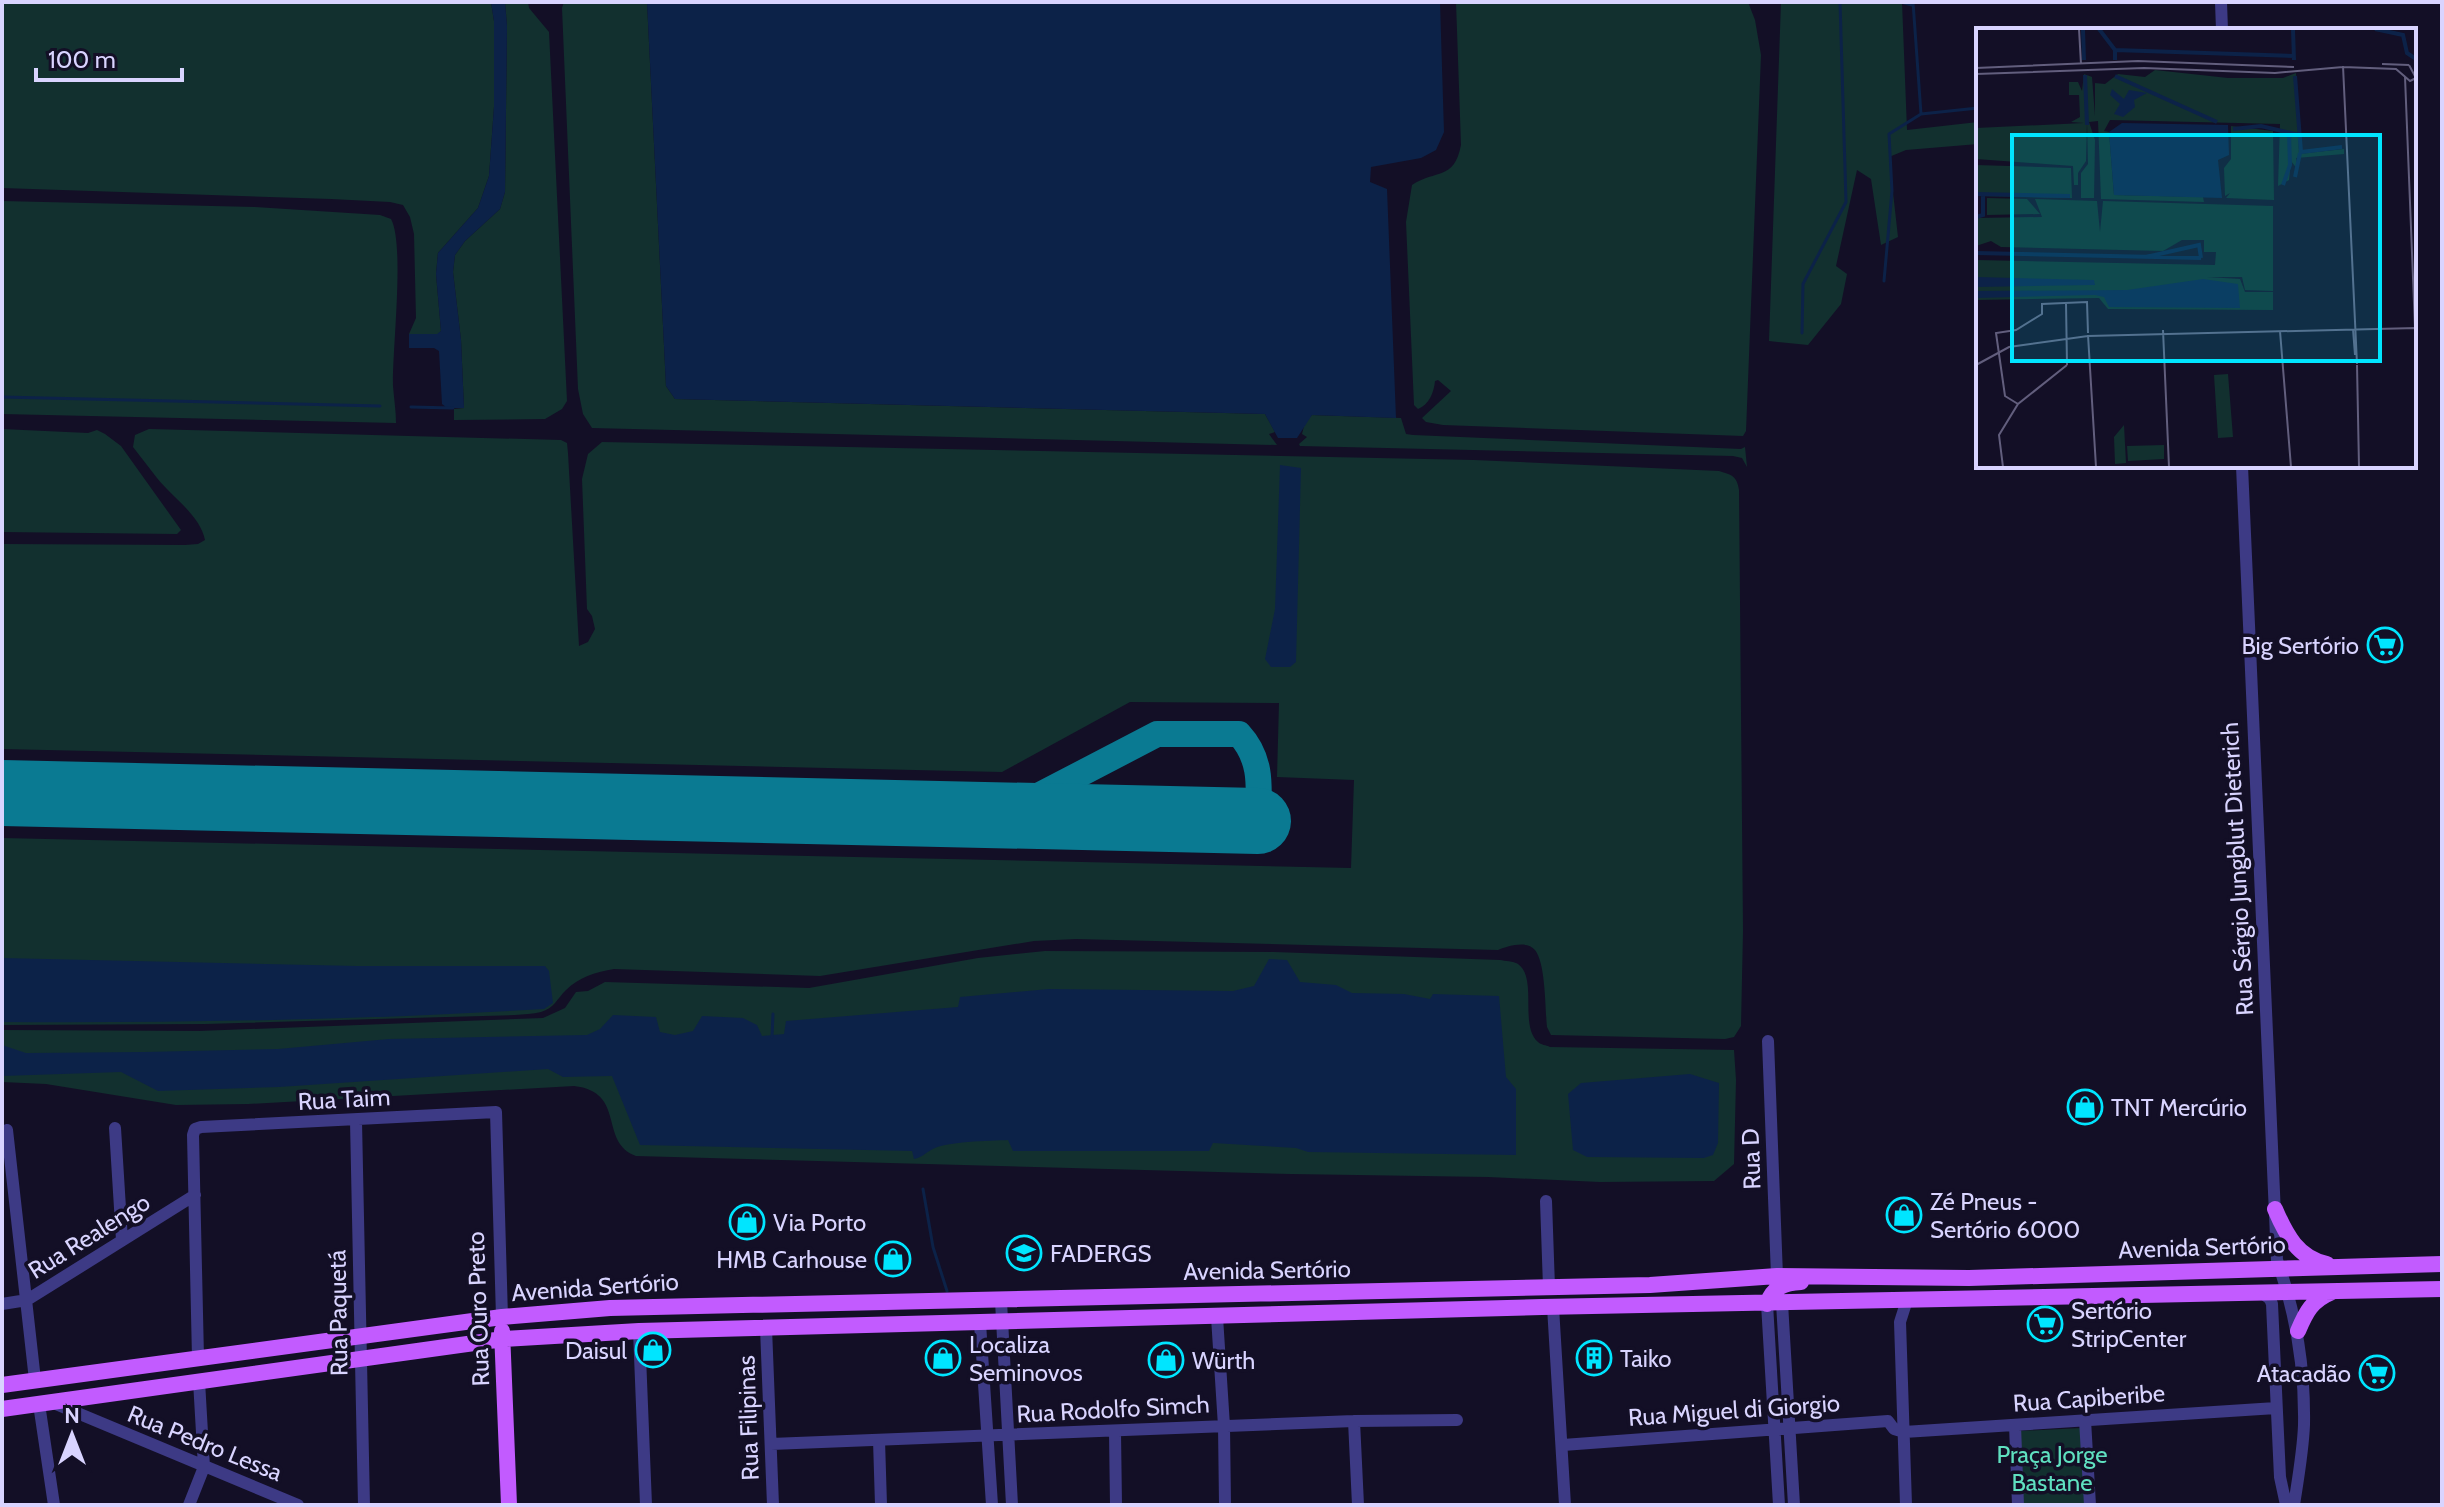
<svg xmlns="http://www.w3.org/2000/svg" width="2444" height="1507" viewBox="0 0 2444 1507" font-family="Cabin,sans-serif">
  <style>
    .green { fill: #12302f }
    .water { fill: #0c2248 }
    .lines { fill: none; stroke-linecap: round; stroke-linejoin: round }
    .stream { stroke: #0c2248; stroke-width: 3 }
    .taxiway { stroke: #0a7a92; stroke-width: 26 }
    .runway { stroke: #0a7a92; stroke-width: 66 }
    .minor { stroke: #3d3a85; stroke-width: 12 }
    .major { stroke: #c25bff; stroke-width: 16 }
    .labels { text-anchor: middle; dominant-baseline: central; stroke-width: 7; stroke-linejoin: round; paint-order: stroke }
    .poi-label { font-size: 24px; fill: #d9d4ff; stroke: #130f26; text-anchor: start }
    .street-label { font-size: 24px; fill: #d9d4ff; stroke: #130f26 }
    .park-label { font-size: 24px; fill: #5fe0c0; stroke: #130f26 }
    .inset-river { fill: none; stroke: #0c2248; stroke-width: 4 }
    .inset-road { fill: none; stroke: #625e7d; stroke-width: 2 }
    .view { fill: #00e5ff; fill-opacity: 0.15; stroke: #00e5ff; stroke-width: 4 }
    .inset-edge { fill: none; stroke: #d9d4ff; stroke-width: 4 }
  </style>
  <rect width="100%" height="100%" fill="#130f26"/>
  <!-- green -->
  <path class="green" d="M2 2H491L494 21V107L489 176 478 208 438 253 436 274 441 331 438 334H409L416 318 414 234 410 217 403 205 390 202 331 199 2 188Z
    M505 2H528L529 8 549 32 567 401 562 409 545 419 454 420V409L464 408 461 340 453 272 455 255 465 241 500 209 505 192 507 26Z
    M564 2H647L666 386 675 399 1265 414 1275 432 1269 434 1277 445 592 428 583 414 578 389 562 8Z
    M1456 2H1748L1755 20 1761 55 1746 431 1743 436 1443 425 1426 422 1422 418 1451 391 1438 380 1435 381C1434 392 1429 405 1418 409L1414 405 1406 222 1412 185C1436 169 1454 181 1461 145Z
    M1781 2H1902L1907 130 1978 122V144L1906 150 1889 157 1898 237 1881 245 1871 179 1857 170 1836 266 1847 274 1841 304 1808 345 1769 341Z
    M2 201 255 207 380 215 391 219C405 244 392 351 393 386 394 399 396 411 396 423L2 414Z
    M1312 415 1401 418 1406 434 1413 435 1741 449 1745 447 1747 467 1742 458 1733 456 1300 446 1299 444 1307 437 1302 434 1305 422Z
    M2 429 88 433 97 430 105 434 121 446 181 530 177 534 2 532Z
    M149 429 561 440 567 443 568 453 579 646 588 642 595 629 592 616 587 609 582 479 588 454 602 442 1474 460 1719 471C1732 475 1737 476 1739 490L1743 931 1741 1026 1734 1037 1725 1039 1551 1035 1547 1027C1545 1009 1546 964 1535 950 1527 940 1508 946 1498 950L1076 939 1034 941 820 976 614 969C596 972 579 977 566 990 557 999 554 1008 541 1012 533 1014 523 1014 515 1015L205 1024 2 1025V838L1351 868 1354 780 1277 777 1279 703 1130 702 1002 772 2 749V544L185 545 198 544 205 540C200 515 172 497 157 478 149 468 141 457 133 447L135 435Z
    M1045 951 1274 952 1500 960C1505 961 1513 961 1518 964 1538 978 1519 1026 1538 1042 1541 1045 1546 1045 1550 1047L1734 1050 1736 1080 1734 1164 1714 1181 1600 1182 1488 1177 1291 1174 636 1156C598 1142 627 1092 574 1086L248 1104 176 1105 46 1084 2 1082V1030L199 1031 543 1018 565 1008 576 992 588 991 605 982 809 988 978 958Z
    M2081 1428 2085 1505H2022L2020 1431Z"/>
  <!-- water -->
  <path class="water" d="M491 2H505L507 26 505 192 500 209 465 241 455 255 453 272 461 340 464 408H447L442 404 439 351 434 348H409V334H437L441 331 436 274 438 253 478 208 489 176 494 107V21Z
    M647 2H1440L1444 132 1436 150 1421 158 1371 167 1370 182 1387 189 1396 418 1312 415 1297 438H1278L1265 414 675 399 666 386Z
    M1280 465 1301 468 1296 662 1290 667H1271L1265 659 1275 609Z
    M2 958 357 966H545L549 971 553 1003 544 1009C363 1020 183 1023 2 1022Z
    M1269 959 1287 960 1300 982 1336 985 1352 993 1404 994 1430 999 1433 994 1499 996 1506 1077 1516 1089V1155L1308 1152 1296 1148 1213 1143 1209 1151H1013L1008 1140C990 1141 945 1141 931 1150 924 1154 923 1157 914 1159L912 1151 640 1145 612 1076 563 1077 548 1069 279 1087 158 1091 121 1072 2 1076V1045L26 1053 144 1052 278 1049 389 1039 587 1035 600 1029 613 1015 656 1017 660 1032 675 1035 693 1031 702 1016 743 1018 757 1025 762 1036 784 1034 786 1021 958 1007 960 997 1049 989 1233 991 1254 986Z
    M1690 1074 1719 1083 1718 1143 1713 1155 1704 1158 1587 1157 1573 1150 1568 1094 1581 1083Z"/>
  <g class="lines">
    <!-- stream -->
    <path class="stream" d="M1901 2 1912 5
      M1913 2 1921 114 1978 108
      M1884 281 1892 191 1889 134 1921 114
      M1802 333 1803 284 1846 202 1840 2
      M2 397 380 406
      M411 407 453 408
      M772 1037 773 1014
      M923 1189 933 1247 947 1291"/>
    <!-- taxiway -->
    <path class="taxiway" d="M891 813H994L1017 807 1157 734H1239C1263 760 1259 788 1258 821"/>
    <!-- runway -->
    <path class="runway" d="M2 793 1258 821"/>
    <!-- minor -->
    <path class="minor" d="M2221 2 2222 30
      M2242 466 2277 1260C2296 1313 2305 1368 2304 1425 2303 1451 2298 1479 2294 1505
      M1768 1041 1777 1276
      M356 1121 364 1505
      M115 1128 122 1240
      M7 1130 35 1380
      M1546 1201 1549 1287
      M2261 1292 2270 1299 2272 1304 2280 1477 2286 1505
      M1001 1301 1012 1505
      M1782 1303 1794 1505
      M2 1304 27 1300 195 1195
      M1767 1304 1779 1505
      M1553 1307 1565 1505
      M1217 1317 1224 1426 1225 1505
      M980 1323 992 1505
      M766 1328 773 1505
      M639 1331 646 1505
      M198 1358 193 1135 195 1129 201 1127 496 1112 502 1317
      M51 1402 298 1505
      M39 1404 54 1505
      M2085 1420 2090 1505
      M1354 1421 1358 1505
      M2015 1425 2018 1505
      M1115 1432 1116 1505
      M879 1440 881 1505
      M771 1444 1354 1421 1457 1420
      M1563 1445 1888 1421 1894 1429 1904 1432 2276 1408
      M189 1505 204 1467 199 1381
      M1906 1505 1900 1322 1907 1300"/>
    <!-- major -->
    <path class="major" d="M2275 1209C2286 1235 2298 1258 2327 1264
      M1767 1304C1773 1287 1784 1283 1801 1282
      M502 1331 509 1505
      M2298 1331C2306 1312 2312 1300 2332 1292
      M2 1385 502 1317 610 1308 1650 1285 1777 1276 1969 1278 2442 1264
      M2 1409 503 1339 639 1331 1542 1307 2442 1289"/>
  </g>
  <!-- icons -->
  <defs>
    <g id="supermarket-ring" transform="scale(1.8)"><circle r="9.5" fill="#130f26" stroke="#00e5ff" stroke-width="1.5"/><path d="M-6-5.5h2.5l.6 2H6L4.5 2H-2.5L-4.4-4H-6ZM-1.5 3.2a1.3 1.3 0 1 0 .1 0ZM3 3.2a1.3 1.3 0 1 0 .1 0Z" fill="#00e5ff"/></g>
    <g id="shop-ring" transform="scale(1.8)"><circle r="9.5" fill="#130f26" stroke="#00e5ff" stroke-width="1.5"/><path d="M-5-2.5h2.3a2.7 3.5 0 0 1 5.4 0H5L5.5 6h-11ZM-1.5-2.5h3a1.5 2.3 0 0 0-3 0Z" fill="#00e5ff"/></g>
    <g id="university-ring" transform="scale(1.8)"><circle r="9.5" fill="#130f26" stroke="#00e5ff" stroke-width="1.5"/><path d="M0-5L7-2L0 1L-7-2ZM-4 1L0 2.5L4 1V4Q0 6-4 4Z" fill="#00e5ff"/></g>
    <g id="building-ring" transform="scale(1.8)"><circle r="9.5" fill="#130f26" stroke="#00e5ff" stroke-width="1.5"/><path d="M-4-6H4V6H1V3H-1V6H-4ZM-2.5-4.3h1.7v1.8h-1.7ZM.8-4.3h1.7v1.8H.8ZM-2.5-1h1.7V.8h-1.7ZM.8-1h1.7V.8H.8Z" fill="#00e5ff"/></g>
  </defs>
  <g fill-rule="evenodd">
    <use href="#supermarket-ring" x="2385" y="645"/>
    <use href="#shop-ring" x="2085" y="1107"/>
    <use href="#shop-ring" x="1904" y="1215"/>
    <use href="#shop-ring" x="747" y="1222"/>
    <use href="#university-ring" x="1024" y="1253"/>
    <use href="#shop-ring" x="893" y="1259"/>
    <use href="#supermarket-ring" x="2045" y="1324"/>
    <use href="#shop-ring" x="653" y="1350"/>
    <use href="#shop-ring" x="943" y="1358"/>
    <use href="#building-ring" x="1594" y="1358"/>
    <use href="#shop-ring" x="1166" y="1360"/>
    <use href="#supermarket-ring" x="2377" y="1373"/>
  </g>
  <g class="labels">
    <!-- poi labels -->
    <g class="poi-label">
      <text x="2359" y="645" text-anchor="end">Big Sertório</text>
      <text x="2111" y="1107">TNT Mercúrio</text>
      <text x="1930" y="1201">Zé Pneus -<tspan x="1930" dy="28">Sertório 6000</tspan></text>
      <text x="773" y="1222">Via Porto</text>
      <text x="1050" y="1253">FADERGS</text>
      <text x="867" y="1259" text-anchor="end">HMB Carhouse</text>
      <text x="2071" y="1310">Sertório<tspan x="2071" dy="28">StripCenter</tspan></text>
      <text x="969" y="1344">Localiza<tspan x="969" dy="28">Seminovos</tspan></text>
      <text x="627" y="1350" text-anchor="end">Daisul</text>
      <text x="1620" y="1358">Taiko</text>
      <text x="1192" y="1360">Würth</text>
      <text x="2351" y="1373" text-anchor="end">Atacadão</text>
    </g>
    <!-- street labels -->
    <g class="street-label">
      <text transform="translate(2237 869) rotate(-93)">Rua Sérgio Jungblut Dieterich</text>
      <text transform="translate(344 1099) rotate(-3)">Rua Taim</text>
      <text transform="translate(1751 1159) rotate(-92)">Rua D</text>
      <text transform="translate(89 1236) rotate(-32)">Rua Realengo</text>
      <text transform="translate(2202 1247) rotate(-2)">Avenida Sertório</text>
      <text transform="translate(1267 1270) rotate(-1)">Avenida Sertório</text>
      <text transform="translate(595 1287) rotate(-4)">Avenida Sertório</text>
      <text transform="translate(478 1309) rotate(-92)">Rua Ouro Preto</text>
      <text transform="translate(338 1313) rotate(-91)">Rua Paquetá</text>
      <text transform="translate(2089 1398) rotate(-4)">Rua Capiberibe</text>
      <text transform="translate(1113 1409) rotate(-3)">Rua Rodolfo Simch</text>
      <text transform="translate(1734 1410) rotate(-4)">Rua Miguel di Giorgio</text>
      <text transform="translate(748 1418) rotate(-92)">Rua Filipinas</text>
      <text transform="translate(205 1443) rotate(22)">Rua Pedro Lessa</text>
    </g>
    <!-- park labels -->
    <g class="park-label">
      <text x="2052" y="1454">Praça Jorge<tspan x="2052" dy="28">Bastane</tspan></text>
    </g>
  </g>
  <!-- overview -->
  <g transform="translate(1976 28)">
    <rect width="440" height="440" fill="#130f26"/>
    <path d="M179 42 252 50H307L320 45 323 126 368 121V126L320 130 322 142 315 133 313 152 302 158 304 96 134 92 128 103 133 104 138 167 227 169 228 174 125 171 122 93 113 94 119 112 118 170H105V145L112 136 111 94 110 133 102 145V157H98L97 138 0 131V100L108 95 95 94 104 89 103 67H93V54H102L106 63 108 46 116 49 119 88V55L129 56 142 46 169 49ZM255 98 297 103 298 172 250 170 254 165 249 168 248 140 255 131ZM0 137 95 140 96 170 0 168ZM11 170 51 171 64 186 11 187ZM59 171 121 173 124 204 127 173 297 178V263L269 262 266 249H231L264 251 269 264H297V282L132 281 123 270 0 272V232L239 237 240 224H228V212H206L187 223 25 219 15 213 0 218V190L66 189ZM252 346 257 409 242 410 238 347ZM148 397 150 435 139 436 138 409ZM188 417V431L152 433 151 418Z" fill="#12302f"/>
    <path d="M136 61 148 71 153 62 171 65 158 72 159 79 147 89 138 86 144 76 134 67ZM146 95 252 97 253 127 242 132 246 170 138 167 133 104ZM0 249 118 252 119 257 0 259ZM227 251 262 256 264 280 133 279 128 269 119 267 0 270V263L151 262Z" fill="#0c2248"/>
    <path class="inset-river" d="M107 1 108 32M123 1 139 22V32M317 1 318 32M399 1 427 7 431 25 440 31M139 22 318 28M109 47 111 97M139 48 241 94M319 48 325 124 366 119M257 101 285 98 323 107M319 149 324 125M307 157 314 137 313 105M0 166 94 168M0 189 7 187V167M0 225 225 230M170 229 223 217 225 230"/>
    <path class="inset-road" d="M103 1 105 36M406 36 433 37M433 37 440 50V154M367 38 381 336M0 40 162 33 318 39M0 46 168 40 299 45 367 39 420 41 434 53 440 50M429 49 439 300M90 275 91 337M439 300 440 324M377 301 379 327M187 302 193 439M304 303 315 439M112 307 120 439M0 337 33 319 112 308 440 300M381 337 383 439M42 376 29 368 20 305 40 302 66 286V276L111 274 112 305M27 439 23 407 42 376 91 337"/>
    <path class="view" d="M36 107H404V333H36Z"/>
    <rect width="440" height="440" class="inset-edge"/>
  </g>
  <!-- border -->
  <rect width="2444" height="1507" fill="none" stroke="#d9d4ff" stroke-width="8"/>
  <!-- north arrow -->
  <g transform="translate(72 1435)" stroke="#130f26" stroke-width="6" paint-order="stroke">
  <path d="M0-6L14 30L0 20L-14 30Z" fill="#d9d4ff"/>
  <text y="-12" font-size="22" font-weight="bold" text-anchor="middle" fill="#d9d4ff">N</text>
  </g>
  <!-- scale -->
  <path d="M36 68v12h146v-12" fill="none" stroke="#d9d4ff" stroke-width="4"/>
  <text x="48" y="68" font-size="24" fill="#d9d4ff" stroke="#130f26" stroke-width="6" paint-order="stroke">100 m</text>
</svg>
